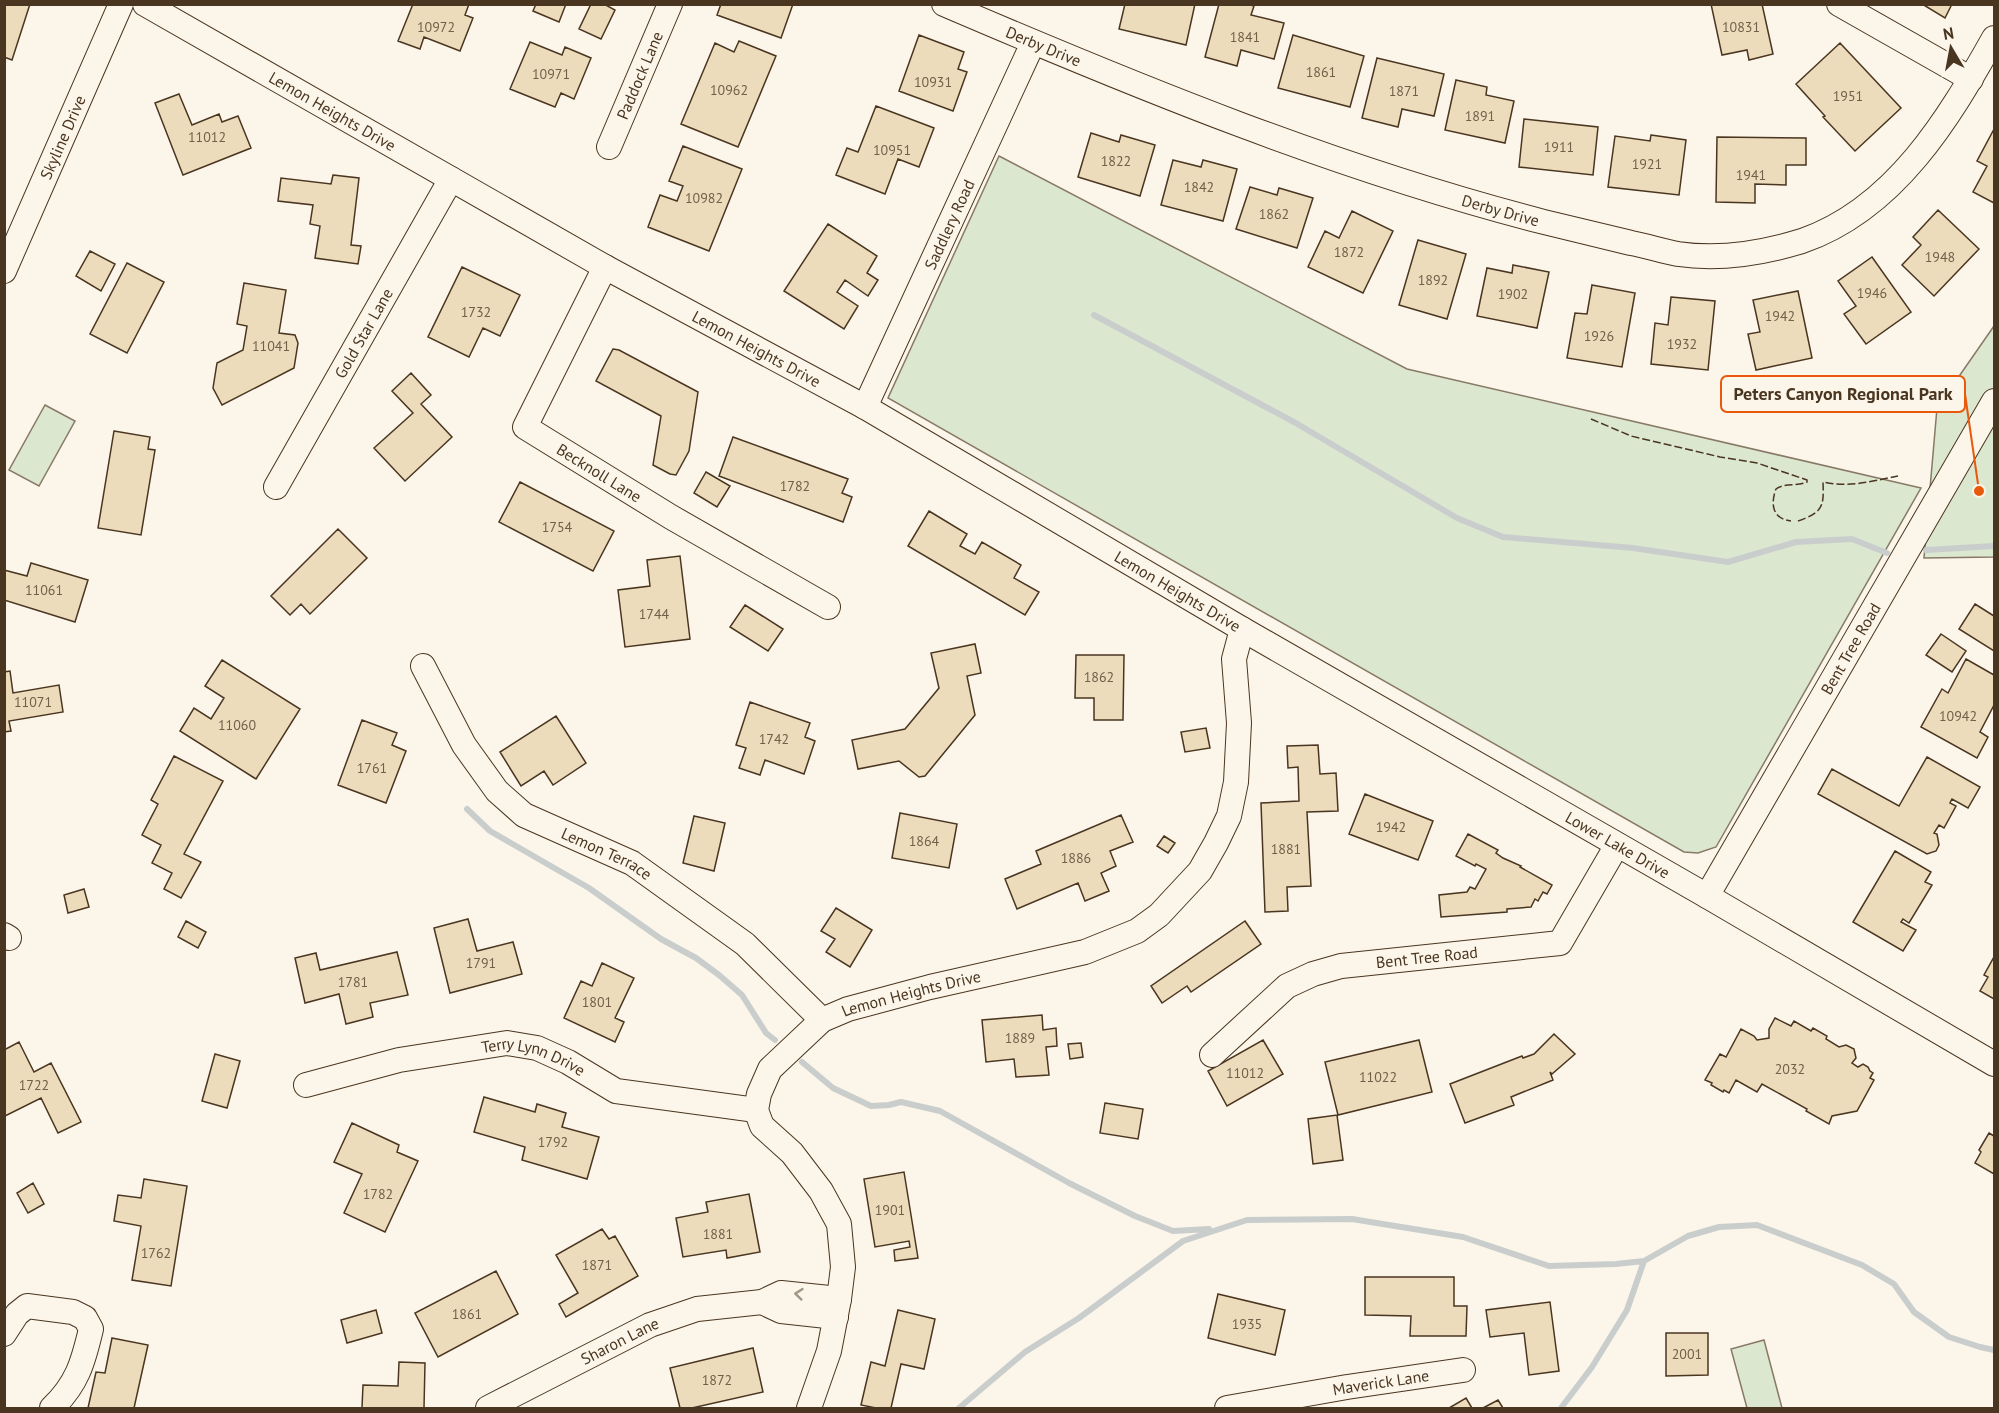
<svg xmlns="http://www.w3.org/2000/svg" width="1999" height="1413" viewBox="0 0 1999 1413" font-family="'PT Sans',sans-serif">
  <style>
    .green { fill: #dce7d0; stroke: #887966; stroke-width: 1.5 }
    .lines { fill: none; stroke-linecap: round; stroke-linejoin: round }
    .stream { stroke: #c9cecd; stroke-width: 6 }
    .building { fill: #ecdcbc; stroke: #4a3520; stroke-width: 1.5 }
    .minor-casing { stroke: #4a3520; stroke-width: 26 }
    .minor { stroke: #fbf6e9; stroke-width: 24 }
    .fence { stroke: #4a3520; stroke-width: 1.5; stroke-dasharray: 8 3; stroke-linecap: butt }
    .oneway { stroke: #a29684 }
    .labels { text-anchor: middle; dominant-baseline: central; stroke-width: 4.5; stroke-linejoin: round; paint-order: stroke }
    .number-label { font-size: 14px; fill: #725f47 }
    .street-label { font-size: 16px; fill: #4a3520; stroke: #fbf6e9 }
    .leader { fill: none; stroke: #e8590c; stroke-width: 2 }
    .callout-dot { fill: #e8590c; stroke: #fbf6e9; stroke-width: 2 }
    .callout { fill: #fbf6e9; stroke: #e8590c; stroke-width: 2 }
    .callout-label { font-size: 18px; text-anchor: middle; font-weight: bold; fill: #4a3520 }
  </style>
  <rect width="100%" height="100%" fill="#fbf6e9"/>
  <!-- green -->
  <path class="green" d="M999 156 1407 369 1921 488 1716 847 1698 853 1684 852 888 398Z
    M1994 326V557L1924 558 1937 408Z
    M45 405 75 421 39 486 9 470Z
    M1764 1340 1782 1408H1747L1731 1349Z"/>
  <g class="lines">
    <!-- stream -->
    <path class="stream" d="M1094 315 1294 422 1457 518 1503 537 1633 548 1728 562 1796 542 1852 539 1887 553
      M1926 550 1994 546
      M467 809 490 831 589 888 661 939 696 958 719 975 742 995 766 1033 775 1040
      M802 1062 833 1088 871 1106 889 1105 901 1102 940 1111 1069 1183 1135 1216 1173 1231 1209 1229
      M959 1408 1025 1352 1079 1318 1183 1241 1247 1220 1352 1219 1463 1237 1549 1266 1616 1264 1644 1261 1688 1236 1719 1227 1757 1225 1862 1265 1894 1284 1914 1312 1949 1337 1980 1347 1994 1350
      M1561 1408 1592 1367 1627 1310 1644 1261"/>
  </g>
  <!-- building -->
  <path class="building" d="M4 4H30L12 60 4 57Z
    M413 4H469L465 15 473 18 460 51 424 37 420 49 398 41Z
    M536 4H566L559 22 533 11Z
    M591 4H604L615 10 601 39 579 29Z
    M721 4H793L781 38 717 15Z
    M1125 4H1195L1186 45 1119 29Z
    M1219 4H1247L1254 6 1251 15 1284 23 1274 59 1241 50 1237 66 1205 57Z
    M1711 4H1762L1773 54 1749 60 1747 50 1722 55Z
    M1922 4H1952L1945 18Z
    M919 35 964 52 958 69 967 72 953 111 899 91Z
    M1293 35 1364 56 1350 107 1278 88Z
    M739 41 776 56 738 147 681 124 715 43 734 52Z
    M530 42 562 55 565 47 591 58 574 99 561 93 555 107 510 89Z
    M1840 43 1901 108 1855 151 1823 117 1825 116 1796 84Z
    M1377 58 1444 74 1434 116 1402 109 1398 127 1362 118Z
    M1456 80 1487 87 1486 95 1514 101 1505 143 1445 130Z
    M179 94 192 125 219 114 222 122 238 116 251 148 183 175 155 103Z
    M876 106 934 128 919 167 898 159 885 194 836 175 847 148 858 152Z
    M1524 119 1598 127 1593 175 1519 167Z
    M1993 131 1994 132V203L1973 192 1987 166 1977 161Z
    M1091 133 1119 142 1121 135 1155 145 1140 196 1078 177Z
    M1651 135 1686 140 1679 195 1608 187 1615 136 1650 141Z
    M1717 137 1806 138V165H1786V185L1755 184V203L1716 202Z
    M683 146 742 169 709 251 648 227 660 195 677 201 683 186 669 181Z
    M1173 160 1201 167 1203 160 1237 169 1223 221 1161 205Z
    M333 175 359 178 351 245 361 246 358 264 315 258 320 226 310 224 313 205 278 201 281 178 331 184Z
    M1250 187 1277 195 1279 188 1313 198 1297 248 1236 229Z
    M1938 210 1979 249 1934 296 1902 265 1921 245 1913 237Z
    M1352 211 1393 231 1363 293 1308 267 1325 231 1339 238Z
    M828 224 877 256 867 273 878 280 868 296 845 280 837 292 858 306 844 329 784 291Z
    M1418 240 1466 254 1447 319 1399 305Z
    M90 251 115 264 101 291 76 276Z
    M1872 257 1911 312 1866 344 1844 314 1856 306 1838 281Z
    M127 263 164 282 127 353 90 334Z
    M1513 265 1549 272 1537 328 1477 316 1487 268 1512 273Z
    M462 267 520 295 500 336 483 328 469 357 428 337Z
    M244 283 286 290 279 333 295 335 298 343 294 368 222 405 213 388 217 363 243 350 247 326 237 324Z
    M1592 285 1635 293 1622 367 1567 358 1575 313 1587 314Z
    M1798 291 1812 358 1756 370 1748 334 1760 332 1753 300Z
    M1671 297 1715 301 1708 370 1651 364 1655 323 1668 325Z
    M613 349 619 350 698 392 689 451 676 475 670 474 653 465 661 416 596 381Z
    M411 373 431 395 421 404 452 437 405 481 374 448 413 413 392 391Z
    M114 431 150 437 148 449 155 450 141 535 98 528Z
    M733 437 848 479 842 493 852 497 843 522 719 476Z
    M706 472 730 486 717 507 694 493Z
    M520 482 614 531 593 571 499 522Z
    M929 511 967 534 960 546 975 554 982 542 1021 565 1014 578 1039 592 1025 615 908 546Z
    M338 529 367 558 310 614 301 604 290 615 271 596Z
    M680 556 690 639 625 647 618 590 650 586 647 560Z
    M31 563 88 580 75 622 4 600V570L27 576Z
    M1975 604 1994 616V651L1959 629Z
    M745 605 783 629 768 651 730 627Z
    M1941 634 1966 651 1952 672 1926 655Z
    M975 644 981 673 967 676 975 715 925 776 919 777 899 761 858 769 852 740 905 729 939 688 931 653Z
    M1076 655H1124L1123 720H1094V698H1075Z
    M1966 659 1994 675V705L1980 732 1988 737 1977 758 1921 727 1942 689 1948 693Z
    M222 660 300 709 256 779 180 731 194 708 211 719 224 698 205 686Z
    M10 671 13 693 59 685 63 712 9 721 11 731 4 732V672Z
    M750 702 810 723 805 737 815 741 804 774 765 760 760 775 739 768 746 748 736 745Z
    M556 716 586 763 553 785 544 771 521 786 500 752Z
    M362 720 397 733 392 745 406 751 386 803 338 785Z
    M1206 728 1210 748 1185 752 1181 732Z
    M1318 745 1320 774 1336 773 1338 811 1307 812 1311 886 1287 887 1288 911 1265 912 1261 803 1299 801 1298 767 1288 768 1287 746Z
    M174 756 223 781 184 854 201 862 181 898 164 889 172 873 152 863 161 845 142 835 158 804 151 800Z
    M1927 757 1980 787 1968 808 1952 799 1950 803 1956 806 1944 828 1939 825 1934 833 1937 834 1939 845 1936 851 1927 854 1818 794 1832 769 1899 806Z
    M1365 794 1433 821 1418 860 1349 834Z
    M900 813 957 824 949 868 892 858Z
    M1121 815 1133 842 1110 851 1116 866 1101 873 1109 891 1085 901 1078 883 1017 909 1005 879 1041 864 1036 851Z
    M694 816 725 823 714 871 683 863Z
    M1468 834 1498 850 1496 853 1503 858 1521 866 1520 867 1552 885 1547 894 1543 892 1538 901 1535 899 1531 907 1507 909V912L1441 917 1439 895 1467 892 1470 887 1475 889 1486 869 1476 864 1475 866 1456 856Z
    M1164 836 1175 843 1168 853 1157 846Z
    M1895 851 1931 872 1925 882 1932 885 1909 923 1903 919 1901 922 1916 930 1903 951 1853 922Z
    M84 889 89 907 68 913 64 895Z
    M836 908 872 930 850 967 826 952 835 939 821 931Z
    M468 919 477 951 513 942 522 974 450 993 434 928Z
    M186 921 206 932 198 948 178 937Z
    M1245 921 1261 944 1191 992 1187 986 1162 1003 1151 986Z
    M397 952 408 995 370 1003 373 1017 346 1024 339 994 305 1003 295 958 316 953 320 970Z
    M1994 957V999L1980 991 1988 977 1984 975Z
    M602 963 634 978 615 1018 624 1022 615 1042 564 1018 581 981 592 986Z
    M1042 1015 1043 1030 1056 1028 1057 1046 1046 1047 1049 1075 1016 1077 1014 1059 986 1062 982 1020Z
    M1775 1018 1791 1026 1794 1021 1811 1031 1813 1028 1827 1036 1826 1039 1839 1047 1846 1045 1854 1049 1856 1058 1852 1063 1858 1067 1863 1064 1868 1067 1870 1071 1873 1073 1870 1078 1874 1080 1857 1111 1832 1116 1829 1124 1806 1111 1807 1109 1762 1084 1757 1092 1736 1080 1729 1093 1724 1090 1723 1092 1711 1085 1712 1083 1705 1080 1720 1054 1726 1057 1741 1029 1754 1036 1757 1040 1769 1038V1029Z
    M1554 1034 1575 1054 1552 1074 1550 1072 1553 1080 1511 1097 1514 1105 1465 1123 1450 1084 1522 1056 1523 1058 1534 1054Z
    M1263 1040 1283 1074 1227 1106 1208 1071Z
    M1419 1040 1432 1092 1338 1115 1325 1062Z
    M19 1042 34 1072 51 1063 81 1122 58 1133 41 1098 5 1116 4 1050Z
    M1081 1043 1083 1057 1070 1059 1068 1044Z
    M215 1054 240 1061 227 1108 202 1101Z
    M484 1097 535 1112 537 1104 566 1113 562 1127 599 1137 587 1179 522 1160 525 1147 474 1132Z
    M1105 1103 1143 1109 1138 1139 1100 1133Z
    M1337 1115 1343 1160 1313 1164 1308 1119Z
    M352 1123 399 1145 397 1152 418 1161 385 1232 344 1213 362 1174 334 1162Z
    M1989 1133 1994 1136V1174L1975 1163 1981 1152 1979 1150Z
    M904 1172 918 1258 895 1261 894 1250 910 1247 909 1241 875 1247 864 1179Z
    M144 1179 187 1186 171 1286 132 1280 141 1226 114 1221 118 1195 141 1198Z
    M33 1183 44 1204 28 1213 17 1193Z
    M749 1194 760 1252 727 1258 726 1250 683 1257 676 1218 708 1212 706 1202Z
    M602 1229 609 1239 615 1236 638 1276 566 1317 559 1304 578 1293 556 1255Z
    M496 1271 518 1314 438 1357 415 1313Z
    M1365 1277H1454V1306H1467L1466 1336H1410L1411 1316 1365 1315Z
    M1218 1294 1285 1310 1275 1355 1208 1338Z
    M1550 1302 1559 1371 1529 1375 1524 1333 1490 1337 1486 1310Z
    M376 1310 382 1333 347 1343 341 1320Z
    M898 1310 935 1319 924 1369 901 1364 891 1408H876L861 1405 871 1362 885 1366Z
    M1666 1333H1708V1375L1666 1376Z
    M112 1338 148 1345 134 1408H88L96 1372 105 1373Z
    M753 1348 763 1392 692 1408H680L670 1368Z
    M399 1362 425 1363 424 1408H362L363 1385 398 1386Z
    M1466 1398 1472 1408H1449Z
    M1498 1400 1503 1408H1483Z"/>
  <g class="lines">
    <!-- minor casing -->
    <g class="minor-casing">
      <g id="minor">
        <path id="s1" d="M145 4 605 267 865 407 1242 629 1707 896 1994 1064"/>
        <path id="s2" d="M944 4C1140 88 1338 169 1544 222 1573 229 1602 236 1631 243 1647 246 1662 251 1678 254 1718 260 1763 253 1802 241 1895 209 1949 118 1994 38"/>
        <path d="M1839 4 1971 79"/>
        <path id="s3" d="M609 147 670 4"/>
        <path id="s4" d="M605 267 525 427 671 517 828 607"/>
        <path id="s5" d="M4 271 121 4"/>
        <path id="s6" d="M865 407 1033 43"/>
        <path id="s7" d="M276 487 451 179"/>
        <path id="s8" d="M423 666 464 745 497 791 524 815 632 863 745 944 822 1020"/>
        <path id="s9" d="M1707 896 1994 401"/>
        <path d="M4 935 9 938"/>
        <path id="s10" d="M1212 1055 1287 986 1313 974 1341 966 1560 943 1617 845"/>
        <path id="s11" d="M306 1085 399 1060 507 1043 537 1048 568 1062 616 1091 756 1110"/>
        <path d="M762 1302 781 1311 836 1317"/>
        <path d="M4 1334 17 1314 27 1306 73 1312 85 1318 91 1329C83 1363 77 1384 52 1408"/>
        <path id="s12" d="M488 1408 650 1325 697 1309 762 1302 781 1293 839 1299"/>
        <path id="s13" d="M809 1408 829 1351 839 1299 843 1267 839 1224 821 1191 792 1153 762 1126 756 1110 759 1094 770 1069 822 1020 848 1009 930 987 1085 952 1137 931 1159 915 1200 871 1216 843 1229 816 1236 782 1239 723 1234 659 1242 629"/>
        <path id="s14" d="M1227 1408 1347 1387 1463 1370"/>
      </g>
    </g>
    <!-- minor -->
    <use href="#minor" class="minor"/>
    <!-- fence -->
    <path class="fence" d="M1591 419 1631 436 1720 457 1757 463 1807 480V482C1796 487 1786 482 1776 489 1770 505 1773 519 1791 521
      M1798 521C1823 512 1824 507 1823 482 1849 488 1872 481 1898 476"/>
  </g>
  <!-- one-way arrows -->
  <defs><path id="oneway-chevron" d="M-2-3.5L2.5 0L-2 3.5" fill="none" stroke-width="1.6" stroke-linecap="round" stroke-linejoin="round" transform="scale(1.5)"/></defs>
  <use class="oneway" href="#oneway-chevron" transform="translate(799 1294) rotate(-174)"/>
  <g class="labels">
    <!-- number labels -->
    <g class="number-label">
      <text x="436" y="27">10972</text>
      <text x="1741" y="27">10831</text>
      <text x="1245" y="37">1841</text>
      <text x="1321" y="72">1861</text>
      <text x="551" y="74">10971</text>
      <text x="933" y="82">10931</text>
      <text x="729" y="90">10962</text>
      <text x="1404" y="91">1871</text>
      <text x="1848" y="96">1951</text>
      <text x="1480" y="116">1891</text>
      <text x="207" y="137">11012</text>
      <text x="1559" y="147">1911</text>
      <text x="892" y="150">10951</text>
      <text x="1116" y="161">1822</text>
      <text x="1647" y="164">1921</text>
      <text x="1751" y="175">1941</text>
      <text x="1199" y="187">1842</text>
      <text x="704" y="198">10982</text>
      <text x="1274" y="214">1862</text>
      <text x="1349" y="252">1872</text>
      <text x="1940" y="257">1948</text>
      <text x="1433" y="280">1892</text>
      <text x="1872" y="293">1946</text>
      <text x="1513" y="294">1902</text>
      <text x="476" y="312">1732</text>
      <text x="1780" y="316">1942</text>
      <text x="1599" y="336">1926</text>
      <text x="1682" y="344">1932</text>
      <text x="271" y="346">11041</text>
      <text x="795" y="486">1782</text>
      <text x="557" y="527">1754</text>
      <text x="44" y="590">11061</text>
      <text x="654" y="614">1744</text>
      <text x="1099" y="677">1862</text>
      <text x="33" y="702">11071</text>
      <text x="1958" y="716">10942</text>
      <text x="237" y="725">11060</text>
      <text x="774" y="739">1742</text>
      <text x="372" y="768">1761</text>
      <text x="1391" y="827">1942</text>
      <text x="924" y="841">1864</text>
      <text x="1286" y="849">1881</text>
      <text x="1076" y="858">1886</text>
      <text x="481" y="963">1791</text>
      <text x="353" y="982">1781</text>
      <text x="597" y="1002">1801</text>
      <text x="1020" y="1038">1889</text>
      <text x="1790" y="1069">2032</text>
      <text x="1245" y="1073">11012</text>
      <text x="1378" y="1077">11022</text>
      <text x="34" y="1085">1722</text>
      <text x="553" y="1142">1792</text>
      <text x="378" y="1194">1782</text>
      <text x="890" y="1210">1901</text>
      <text x="718" y="1234">1881</text>
      <text x="156" y="1253">1762</text>
      <text x="597" y="1265">1871</text>
      <text x="467" y="1314">1861</text>
      <text x="1247" y="1324">1935</text>
      <text x="1687" y="1354">2001</text>
      <text x="717" y="1380">1872</text>
    </g>
    <!-- street labels -->
    <g class="street-label">
      <text stroke="none"><textPath href="#s2" startOffset="108">Derby Drive</textPath></text>
      <text stroke="none"><textPath href="#s3" startOffset="78">Paddock Lane</textPath></text>
      <text stroke="none"><textPath href="#s1" startOffset="216">Lemon Heights Drive</textPath></text>
      <text stroke="none"><textPath href="#s5" startOffset="146">Skyline Drive</textPath></text>
      <text stroke="none"><textPath href="#s2" startOffset="594">Derby Drive</textPath></text>
      <text stroke="none"><textPath href="#s6" startOffset="201">Saddlery Road</textPath></text>
      <text stroke="none"><textPath href="#s7" startOffset="177">Gold Star Lane</textPath></text>
      <text stroke="none"><textPath href="#s1" startOffset="702">Lemon Heights Drive</textPath></text>
      <text stroke="none"><textPath href="#s4" startOffset="266">Becknoll Lane</textPath></text>
      <text stroke="none"><textPath href="#s1" startOffset="1188">Lemon Heights Drive</textPath></text>
      <text stroke="none"><textPath href="#s9" startOffset="286">Bent Tree Road</textPath></text>
      <text stroke="none"><textPath href="#s1" startOffset="1696">Lower Lake Drive</textPath></text>
      <text stroke="none"><textPath href="#s8" startOffset="273">Lemon Terrace</textPath></text>
      <text stroke="none"><textPath href="#s10" startOffset="246">Bent Tree Road</textPath></text>
      <text stroke="none"><textPath href="#s13" startOffset="540">Lemon Heights Drive</textPath></text>
      <text stroke="none"><textPath href="#s11" startOffset="234">Terry Lynn Drive</textPath></text>
      <text stroke="none"><textPath href="#s12" startOffset="148">Sharon Lane</textPath></text>
      <text stroke="none"><textPath href="#s14" startOffset="156">Maverick Lane</textPath></text>
    </g>
  </g>
  <!-- callouts -->
  <path class="leader" d="M1979 491L1965 394"/>
  <circle class="callout-dot" cx="1979" cy="491" r="6"/>
  <rect class="callout" x="1721" y="376" width="244" height="36" rx="6"/>
  <g class="callout-label">
    <text x="1843" y="400">Peters Canyon Regional Park</text>
  </g>
  <!-- border -->
  <rect width="1999" height="1413" fill="none" stroke="#4a3520" stroke-width="12"/>
  <!-- north arrow -->
  <g transform="translate(1951 48) rotate(350)" stroke="#fbf6e9" stroke-width="4.5" paint-order="stroke">
  <path d="M0-4.5L10 22L0 15L-10 22Z" fill="#4a3520"/>
  <text y="-9" font-size="16" font-weight="bold" text-anchor="middle" fill="#4a3520">N</text>
  </g>
</svg>
